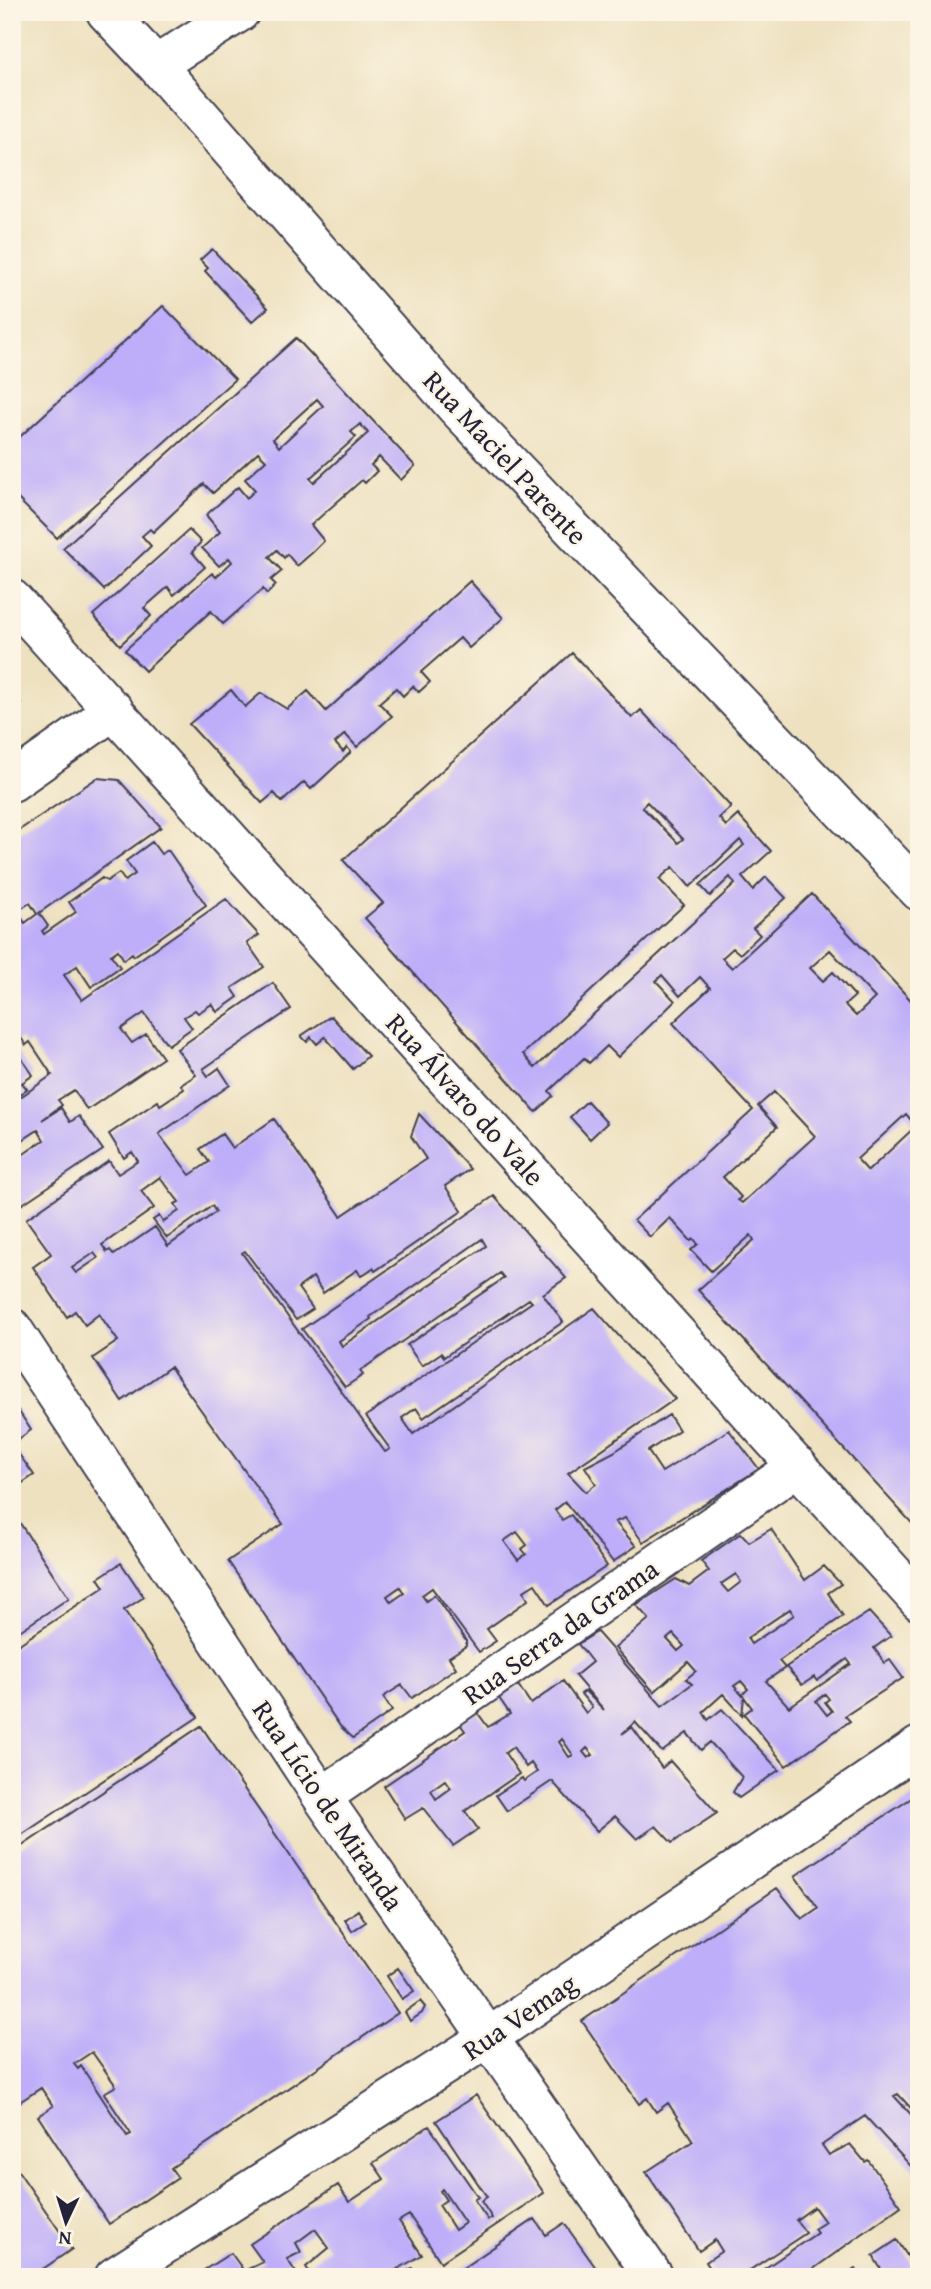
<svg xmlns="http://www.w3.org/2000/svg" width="931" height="2289" viewBox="0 0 931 2289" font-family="'Gentium Book Plus',serif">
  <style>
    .building { fill: #beaef9; fill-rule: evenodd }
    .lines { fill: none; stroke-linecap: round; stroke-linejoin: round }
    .minor-casing { stroke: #413f4f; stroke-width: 42 }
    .minor { stroke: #fff; stroke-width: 38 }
    .labels { text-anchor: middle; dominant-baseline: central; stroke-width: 5; stroke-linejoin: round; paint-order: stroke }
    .street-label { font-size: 28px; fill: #22223b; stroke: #fcf5e5 }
  </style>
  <rect width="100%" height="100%" fill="#fcf5e5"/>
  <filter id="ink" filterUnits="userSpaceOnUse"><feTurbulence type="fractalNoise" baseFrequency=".0143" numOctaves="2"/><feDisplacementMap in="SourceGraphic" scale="14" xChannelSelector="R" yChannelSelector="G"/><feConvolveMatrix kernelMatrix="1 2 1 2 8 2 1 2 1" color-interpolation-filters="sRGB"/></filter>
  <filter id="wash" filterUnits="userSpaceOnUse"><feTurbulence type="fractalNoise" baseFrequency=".00686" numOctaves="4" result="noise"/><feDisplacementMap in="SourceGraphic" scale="28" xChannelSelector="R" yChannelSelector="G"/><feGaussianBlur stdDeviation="1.57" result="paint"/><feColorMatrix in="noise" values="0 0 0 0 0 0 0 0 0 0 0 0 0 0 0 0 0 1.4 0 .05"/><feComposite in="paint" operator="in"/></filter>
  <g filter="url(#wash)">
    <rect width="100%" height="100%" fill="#eee1c0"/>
    <g id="blocks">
      <!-- building -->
      <path class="building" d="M212 249 268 308 252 322 205 271 208 268 200 260Z
        M163 306 235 379 57 538 12 493V444Z
        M296 338 415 466 401 480 379 457 371 465 377 471 365 483 362 480 311 525 324 541 313 552 297 566 287 554 284 558 277 550 269 557 282 571 271 580 276 585 267 594 263 589 223 624 211 611 145 671 125 650 212 573 216 577 232 562 229 558 219 566 202 548 220 532 206 515 238 487 247 498 255 490 245 479 266 460 258 452 213 493 204 484 153 532 150 529 142 536 151 546 104 590 63 548ZM317 399 323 406 279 447 273 439ZM360 424 368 433 314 482 310 478 356 437 351 432Z
        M189 530 201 542 192 552 205 567 174 595 168 587 144 608 151 616 120 645 93 615Z
        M470 581 503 618 469 648 460 638 421 672 430 682 419 692 413 686 403 696 396 688 379 703 392 716 357 747 345 734 335 743 343 752 347 747 351 752 311 789 304 782 282 802 274 793 262 803 189 724 231 690 245 707 261 693 287 709 308 691 326 711Z
        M572 653 632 718 641 710 731 807 719 818 726 826 738 815 771 851 742 877 753 890 766 877 786 898 753 928 760 935 740 954 733 948 722 958 732 968 812 894 919 1009V1531L698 1290 754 1240 751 1235 711 1271 691 1250 698 1244 694 1239 691 1241 670 1218 650 1237 634 1220 753 1110 673 1023 710 988 700 977 680 996 662 975 656 981 675 1001 618 1057 607 1046 589 1063 584 1058 549 1091 553 1096 536 1112 365 918 383 903 343 860ZM647 802 683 839 678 843 642 807ZM740 840 744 845 700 885 710 896 730 877 735 884 535 1068 523 1054 684 905 659 879 673 867 690 887ZM830 950 875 998 856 1016 845 1005 855 996 833 972 823 981 810 968ZM774 1092 815 1136 742 1203 738 1200 741 1197 723 1177 777 1127 758 1106ZM906 1114 916 1126 868 1171 857 1159Z
        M12 691 21 704 12 709Z
        M97 778 119 780 161 827 39 913 48 926 42 931 44 934 76 912 69 902 102 878 107 881 119 873 125 881 135 874 126 861 152 842 161 854 168 850 206 905 134 956 132 953 124 960 118 950 111 955 120 967 91 987 77 966 64 975 82 1000 226 899 259 935 247 943 264 967 232 988 238 997 217 1012 212 1004 198 1013 195 1010 184 1017 192 1028 168 1045 144 1013 121 1029 132 1043 146 1034 163 1058 87 1110 74 1090 58 1100 62 1105 42 1120 61 1108 70 1122 79 1116 103 1150 12 1211V1162L44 1140 38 1130 12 1147V1103L52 1075 30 1042 26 1045 21 1038 12 1044V835ZM30 903 37 914 25 923 17 911Z
        M273 983 291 1009 203 1069 208 1076 219 1068 230 1085 159 1134 190 1175 209 1162 200 1149 222 1134 232 1148 274 1119 341 1216 426 1159 411 1136 419 1114 470 1169 445 1186 462 1211 375 1271 373 1268 361 1276 357 1270 323 1293 313 1277 298 1288 313 1309 296 1320 245 1251 242 1253 385 1452 390 1449 366 1416 532 1302 529 1299 444 1357 441 1353 422 1366 407 1345 504 1278 500 1273 360 1371 363 1375 345 1387 302 1329 494 1196 566 1278 543 1294 563 1322 423 1418 416 1408 402 1418 413 1434 594 1308 675 1399 568 1473 586 1492 596 1484 585 1467 614 1452 669 1415 679 1430 648 1451 662 1472 729 1430 759 1469 643 1542 625 1518 615 1522 636 1546 613 1562 565 1502 555 1510 562 1520 571 1515 607 1566 549 1605 535 1584 524 1591 528 1600 487 1629 496 1641 479 1652 432 1588 422 1595 426 1601 434 1595 466 1641V1646L449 1657 456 1668 412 1698 402 1685 383 1697 392 1711 353 1738 340 1726 228 1561 283 1524 170 1367 122 1401 93 1358 118 1341 99 1314 85 1325 75 1311 67 1317 33 1267 51 1254 26 1219 109 1161 118 1174 138 1161 132 1152 124 1158 109 1134 158 1101 160 1105 184 1089 181 1085 196 1075 177 1049ZM160 1177 179 1202 175 1204 179 1211 163 1222 159 1216 153 1220 167 1238 212 1206 216 1212 168 1246 155 1227 114 1255 110 1250 107 1252 102 1245 154 1208 141 1191ZM482 1239 486 1246 342 1346 339 1341 371 1319 370 1317ZM94 1253 98 1258 76 1273 72 1268ZM517 1532 527 1545 522 1549 526 1554 518 1560 504 1541ZM400 1587 404 1593 391 1602 387 1596Z
        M331 1016 368 1056 353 1069 325 1037 317 1044 311 1037 307 1042 301 1036Z
        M12 1044 33 1075 22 1083 27 1089 12 1099Z
        M587 1101 607 1123 590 1139 570 1117Z
        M18 1410 31 1430 16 1441 12 1435V1414Z
        M12 1445 34 1475 12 1490Z
        M12 1511 69 1598 12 1636Z
        M771 1529 805 1580 824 1566 841 1584 828 1593 843 1616 779 1661 785 1668 766 1681 789 1707 851 1664 847 1659 817 1681 814 1677 802 1685 786 1667 869 1612 891 1636 874 1648 885 1663 890 1660 903 1678 845 1716 850 1721 786 1766 744 1714 752 1708 744 1697 742 1715 723 1694 703 1712 708 1720 722 1709 779 1770 739 1798 733 1792 742 1777 710 1742 701 1750 687 1733 662 1752 635 1722 622 1734 632 1727 662 1768 670 1761 717 1813 672 1843 656 1826 637 1839 615 1816 597 1831 552 1781 507 1811 496 1795 522 1778 524 1781 537 1772 531 1763 526 1767 513 1747 505 1753 519 1774 465 1811 478 1829 453 1846 423 1808 405 1819 384 1786 465 1731 460 1724 477 1712 488 1727 510 1714 499 1698 518 1685 531 1704 563 1681 586 1713 592 1707 581 1694 585 1691 604 1710 575 1676 592 1662 578 1644 597 1632 662 1706 692 1684 686 1679 696 1671 688 1662 654 1692 615 1648 649 1619 636 1605 676 1579 689 1586 709 1571 701 1561 741 1533 749 1542ZM736 1574 741 1582 728 1592 721 1584ZM790 1609 794 1615 751 1644 747 1638ZM673 1634 684 1646 678 1651 667 1639ZM741 1681 748 1689 742 1695 734 1686ZM825 1694 829 1699 825 1702 832 1711 827 1715 816 1701ZM562 1739 573 1755 569 1757 559 1742ZM587 1748 593 1755 588 1758 583 1752ZM445 1780 451 1788 436 1799 431 1790Z
        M121 1563 144 1597 124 1610 198 1717 14 1840 19 1848 201 1726 398 2013 171 2168 178 2178 109 2224 38 2116 53 2106 41 2088 12 2107V1999L18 1995 12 1986V1649L104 1587 98 1578ZM92 2052 116 2086 104 2093 131 2134 127 2136 81 2066 78 2069 74 2064Z
        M919 1793V2117L898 2094 894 2096 919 2123V2175L865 2116 822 2145 829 2155 850 2144 865 2162 868 2160 901 2206 802 2277H752L817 2233 814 2229 825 2222 814 2207 796 2220 806 2233 744 2274 747 2277H716L706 2262 722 2251 715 2240 699 2251 646 2172 693 2141 668 2103 656 2112 647 2098 639 2104 582 2021 777 1888 802 1919 818 1908 795 1876Z
        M358 1910 366 1922 352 1931 345 1920Z
        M398 1968 414 1991 402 1999 387 1976Z
        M420 2001 425 2007 422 2013 410 2021 405 2012Z
        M476 2095 544 2193 441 2262 409 2215 399 2221 422 2255 396 2270 399 2275 412 2268 418 2277H313L306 2267 329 2248 315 2229 296 2243 301 2252 287 2259 299 2277H193L231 2253 244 2271 263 2262 250 2244 338 2185 349 2202 384 2179 373 2163 429 2126 478 2197 474 2200 488 2220 492 2218 481 2201 487 2197 436 2121ZM442 2189 465 2223 455 2230 439 2205 446 2200 440 2191Z
        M12 2162 72 2249 31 2277H12Z
        M535 2219 546 2235 564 2223 596 2268 582 2277H456L454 2274Z
        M897 2240 919 2274V2277H886L873 2256Z
        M855 2268 861 2277H843Z"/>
    </g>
  </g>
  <g filter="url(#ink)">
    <use href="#blocks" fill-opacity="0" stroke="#413f4f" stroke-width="2"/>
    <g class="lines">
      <!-- minor casing -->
      <g class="minor-casing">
        <path id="minor" d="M106 12 156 65 455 406 919 891
          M156 65 240 12
          M12 599 919 1601
          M12 782 114 710
          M12 1328 322 1797 654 2277
          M322 1797 798 1466
          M114 2277 489 2037 919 1746"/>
      </g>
      <!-- minor -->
      <use href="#minor" class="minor"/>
    </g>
  </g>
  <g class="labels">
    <!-- street labels -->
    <g class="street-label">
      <text transform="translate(506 457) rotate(47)">Rua Maciel Parente</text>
      <text transform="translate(466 1099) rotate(48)">Rua Álvaro do Vale</text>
      <text transform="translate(560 1631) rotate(-35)">Rua Serra da Grama</text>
      <text transform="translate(329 1805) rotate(56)">Rua Lício de Miranda</text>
      <text transform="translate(519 2016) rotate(-34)">Rua Vemag</text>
    </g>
  </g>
  <!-- margin -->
  <rect width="931" height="2289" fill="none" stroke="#fcf5e5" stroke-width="42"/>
  <!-- north arrow -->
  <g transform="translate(66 2222) rotate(184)" stroke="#fcf5e5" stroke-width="5" paint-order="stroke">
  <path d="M0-5L12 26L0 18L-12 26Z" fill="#22223b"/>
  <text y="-10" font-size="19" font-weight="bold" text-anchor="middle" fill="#22223b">N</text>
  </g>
</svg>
